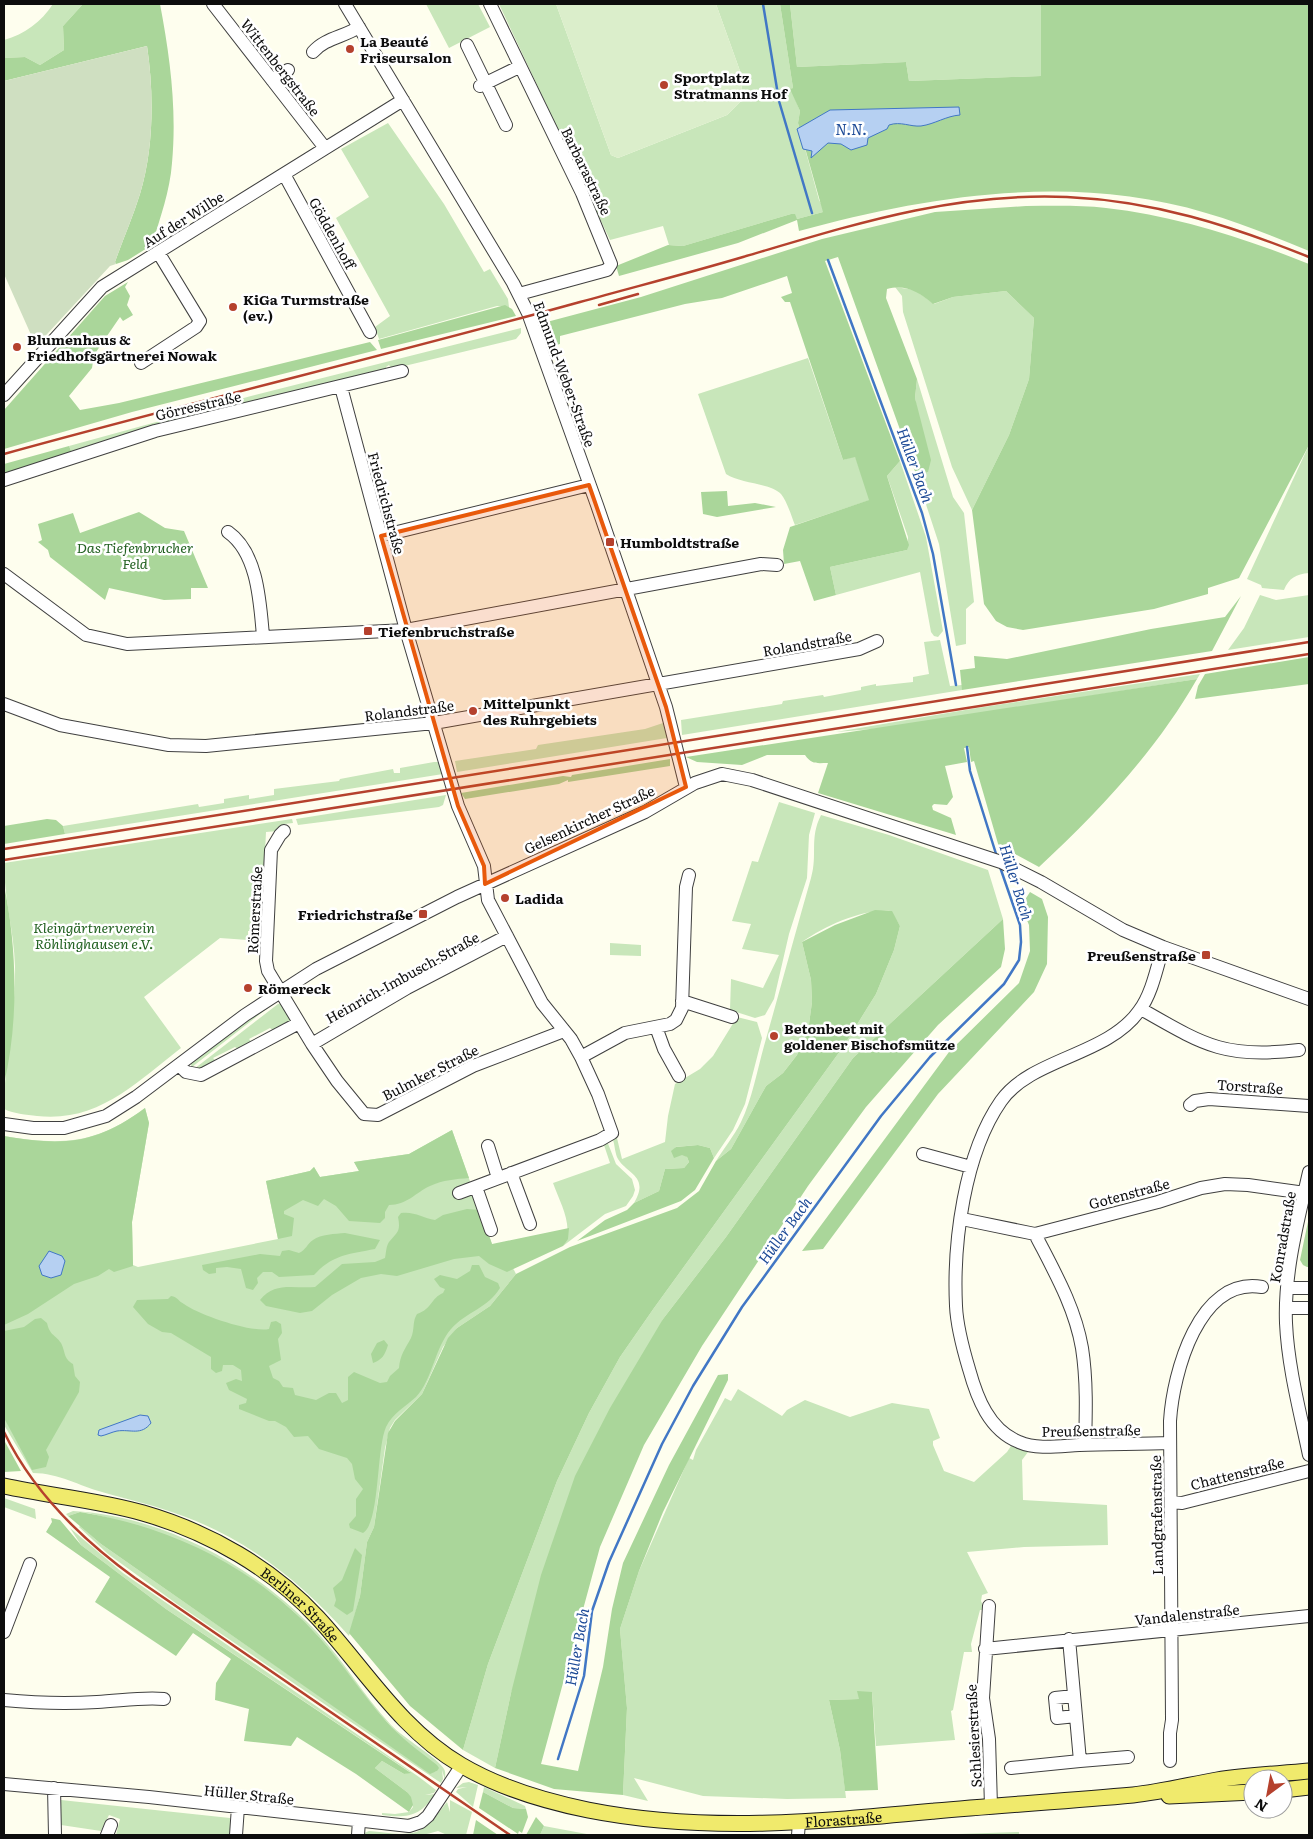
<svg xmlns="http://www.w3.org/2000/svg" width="1313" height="1839" viewBox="0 0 1313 1839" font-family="Literata,serif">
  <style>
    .green { fill: #c8e6ba }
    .forest { fill: #aad69a }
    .cemetery { fill: #cfdfc1 }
    .pitch { fill: #dbeecb }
    .water { fill: #b6d0f2; stroke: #4177c5 }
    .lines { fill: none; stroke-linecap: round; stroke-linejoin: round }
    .stream { stroke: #4177c5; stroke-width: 2.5 }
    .minor-casing { stroke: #404040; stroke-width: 14 }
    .major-casing { stroke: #1e1e1e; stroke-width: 17 }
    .minor { stroke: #fff; stroke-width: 12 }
    .major { stroke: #f0ea6c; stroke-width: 15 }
    .rail { stroke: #b5412d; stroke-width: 2.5 }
    .marked { fill: #e8590c; fill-opacity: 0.2; stroke: #e8590c; stroke-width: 4; stroke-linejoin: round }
    .poi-dot { fill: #b5412d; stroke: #fff; stroke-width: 2 }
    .labels { text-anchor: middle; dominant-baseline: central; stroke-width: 5; stroke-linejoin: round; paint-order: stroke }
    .poi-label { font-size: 14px; font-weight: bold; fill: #0d0d0d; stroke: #fff; text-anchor: start }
    .street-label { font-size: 14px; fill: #0d0d0d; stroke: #fff }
    .park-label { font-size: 14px; font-style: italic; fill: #226121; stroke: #fff }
    .water-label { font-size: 15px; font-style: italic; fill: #1e4b97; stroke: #fff }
  </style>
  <rect width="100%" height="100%" fill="#fefeee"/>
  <!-- green -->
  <path class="green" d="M53 4H83L63 26 64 50 40 65 25 57 4 58V40C25 34 41 22 53 4Z
    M426 4H478L490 27 449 48Z
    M499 4H556L611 155 618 158 727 115 743 99 740 71 716 4H780L793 88 791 89 800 111 798 123 819 200 824 208 823 212 797 219 791 214 683 246 669 245 663 226 610 240Z
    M790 4H1041V76L909 81 906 62 797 67Z
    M388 123 444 204 484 272 490 269 508 299 509 307 497 306 379 339 375 327 390 316 336 218 369 197 341 149Z
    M895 287 915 290 934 304 953 297 1006 291 1034 318 1029 379 1009 435 972 510 952 467 903 312 902 296Z
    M521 328V333L516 339 392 369 389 365 386 367V369L72 453 69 446 251 396Z
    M808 358 843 460 855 456 870 500 795 525C792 518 787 501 781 494 771 483 741 484 726 474L698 394Z
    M917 379 953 497 964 513 974 602 966 609V644L956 646 939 544 917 477 928 472 915 398Z
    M1309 445V573C1296 574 1289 578 1284 590L1262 588 1261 585 1247 579Z
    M900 461 926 537 943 631 938 637 934 636 931 632 920 572 836 595 830 567 907 550 908 537 887 476Z
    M1260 595 1276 600 1309 595V637L1228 650 1244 628Z
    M940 640 950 686 962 685V690L682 735 681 720 782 704 783 701 823 695 824 697 861 690V687L876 684V686L913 682V677L929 674 924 642Z
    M1200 674 1197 679 896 727 836 732 977 708Z
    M663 723 667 738 457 772 455 761 536 749 538 745 645 729Z
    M434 762H438L443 774 65 834 63 826 198 804 199 807 224 803V799L249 795V799L274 795V789L339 781 340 779 393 769 394 773H400V768Z
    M446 795 443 805 439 807 298 825 296 819Z
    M779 802 815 813 809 835 807 878 789 934 774 999 765 1015 755 1018 730 1010 731 979 763 988 779 955 742 949 751 924 732 921 752 861 758 862Z
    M821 815 889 835 988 870 1003 919 853 1058 726 1237 663 1319 511 1693 495 1768 463 1750 488 1664 557 1481 589 1413 620 1357 654 1308 843 1047 876 994 894 950 900 926 891 911C862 909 827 925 802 942L811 980 812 1002 809 1024 804 1040 797 1055 783 1073 766 1086 731 1149 716 1161C724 1148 734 1136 741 1122 752 1099 757 1071 764 1046 780 990 795 934 811 878 818 854 809 839 821 815Z
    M292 819 293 823 284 824 285 827 278 831 266 832 261 931H248V940L220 938 144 997 181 1048C137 1082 98 1123 37 1116 27 1115 12 1113 4 1109 4 1061 16 1014 15 966 14 931 4 898 4 863Z
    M610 943 641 945V956L610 955Z
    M278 1004H282L291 1021 277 1033 270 1028 249 1039 254 1045 241 1051 235 1047 213 1058 218 1063 201 1072 194 1069Z
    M269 1006V1007L192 1067 190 1063 252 1015Z
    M737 1017 757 1022 762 1038 745 1104 733 1130 714 1158 710 1148 698 1145 675 1147 687 1157 689 1162 684 1168 665 1169 659 1191 634 1203C650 1176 627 1174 618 1159 615 1154 615 1146 613 1140L617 1138 622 1159 665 1142 668 1116 675 1084 700 1069 713 1056Z
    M145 1108 149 1123 132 1222 133 1265 138 1267 278 1239 266 1181 310 1171 314 1167 320 1177 359 1171 354 1162 409 1154 452 1130 492 1244 514 1270 516 1274 490 1306 457 1328 443 1347 422 1394 395 1420 390 1428 385 1448 374 1527 367 1542 360 1596 349 1636C303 1584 249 1540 183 1516 157 1506 130 1500 102 1492 79 1486 59 1473 33 1473L4 1425V1136C62 1146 97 1144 145 1108Z
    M607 1141 616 1164 632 1179 635 1190 633 1196 626 1206 605 1214 563 1246C575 1227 560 1203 553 1183L610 1163 603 1142Z
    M738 1389 782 1416 787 1410 805 1400 850 1417 892 1403 929 1409 940 1438 933 1441V1445L944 1471 974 1482 1007 1452 1011 1446 1028 1452 1022 1460 1023 1500 1107 1505 1108 1545 1024 1547 967 1552 988 1593 982 1595 981 1601 985 1610H980L971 1644 972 1652H964L953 1710 951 1711 955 1740 876 1746 872 1692 859 1699 829 1700 840 1750 846 1798 787 1799 703 1796 634 1778 648 1801 623 1795 627 1708 620 1629 639 1571 689 1458 693 1460 696 1450 725 1398 731 1401Z
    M4 1498 35 1509 36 1519 4 1507Z
    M73 1511C164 1516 254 1566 316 1631 343 1660 364 1696 391 1725 402 1737 439 1759 444 1769 446 1772 445 1776 445 1780L442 1770 443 1779 441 1783 177 1604 108 1554 79 1527 80 1526 101 1544 430 1773 437 1771C421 1754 402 1739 386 1721 362 1695 343 1665 320 1638 258 1569 177 1533 88 1513L80 1512 68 1516 66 1514Z
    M70 1528 123 1573 419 1777 436 1790 434 1793 425 1795 435 1794C420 1817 407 1818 382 1815V1813L395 1814 409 1812 413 1807 407 1792 375 1768 382 1761 404 1774 410 1772 166 1609 81 1545Z
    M469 1782 478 1785 473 1807 456 1792 458 1789 467 1787 456 1788 463 1783Z
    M484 1787 525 1806 526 1809 513 1808 483 1792Z
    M61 1800 230 1818V1835H116L120 1819 109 1815 101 1831 61 1825Z
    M450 1800 472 1812 466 1835H447L438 1831C415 1839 386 1836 362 1834L369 1831C417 1836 418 1839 447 1802L450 1812Z
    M544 1826 592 1835H540Z
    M1019 1832V1835H928Z"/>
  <!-- forest -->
  <path class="forest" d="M83 4H160C170 57 177 109 172 163 170 191 160 218 152 245L128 260 116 264 115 262C123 239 133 217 140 194 154 148 154 93 147 46L4 81V58L25 57 40 65 64 50 63 26Z
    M780 4H790L797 67 906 62 909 81 1041 76V4H1309V251C1275 237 1241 223 1206 213 1072 173 931 195 799 231L797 220 738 243 619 276 616 266 668 245 683 246 791 214H795L797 219 823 212 798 123 800 111 790 89 793 88Z
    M1026 206C1052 206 1080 205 1106 208 1177 216 1244 238 1309 264V445L1239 578 1208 588V594L1154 609 1023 630 1007 627 996 621 984 604 972 510 1009 435 1029 379 1034 318 1006 291 953 297 933 304C919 292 906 284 887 289L886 298 917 379 915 398 931 460 928 472 917 477 838 257 825 261 900 461 887 476 909 545 907 550 830 567 836 595 814 601 800 561 784 564 783 550 790 527 869 500 855 457 843 460 790 302H785L781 297 792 293 787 276 722 298 685 304 560 336V344L552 346 543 323 641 297 822 239 935 212Z
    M128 282 125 287 130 296 127 305 133 315 123 321 120 317 94 355 92 368 69 396 80 410 119 403 370 342 377 350 132 412 4 449V410L105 296Z
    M505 305 512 309 516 316 381 349 378 340Z
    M69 446 72 453 4 477V464Z
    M727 491 728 506 755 503 776 507 717 517 703 514 701 492Z
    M139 512 165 528 184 531 208 588H191V599L164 600 109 588 105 600 50 557 48 550 38 542 42 540 38 524 73 513 80 533Z
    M1241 596 1212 651 962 690 960 670 975 668 974 656 1007 659 1151 629 1225 617Z
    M1309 657V684L1195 699 1198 686 1205 674Z
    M1197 679C1156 751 1099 811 1039 867L1015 854 1016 860 1001 854 974 761 971 762 969 747 964 748 967 762 945 766 953 797 947 805 934 804 932 806 933 810 951 818 956 835 818 793 828 763C817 763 812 765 805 755H767L742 765 697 762 686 757Z
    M670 759V766L568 782V780L559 784 465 799 461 793 563 776 571 777 572 775Z
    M47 819 56 820 63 826 65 834 4 844V826Z
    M4 885C17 947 19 1021 4 1084Z
    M1030 892 1042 899 1048 917 1047 964 1034 992 938 1094 823 1249 802 1251 949 1052 1019 983 1030 951 1029 925 1021 906Z
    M875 910 892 911 900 926 894 950 876 994 843 1047 654 1308 620 1357 589 1413 557 1481 488 1664 463 1750 410 1706 349 1633 360 1596 367 1542 374 1527 388 1433 395 1421 422 1394 448 1338 457 1328 490 1306 516 1274 570 1247 677 1208 699 1191 716 1161 731 1149 766 1086 783 1073 797 1055 804 1040 809 1024 812 1002 811 980 802 942 835 925Z
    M1003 919 1005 949 1001 967 938 1025 866 1107 808 1186 702 1346 644 1445 600 1547 541 1764 578 1771 603 1667 612 1609 623 1563 669 1465 718 1375 728 1374V1380L663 1512 639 1571 620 1629 627 1708 623 1795 554 1789 495 1768 511 1693 541 1575 575 1476 610 1408 663 1319 726 1237 853 1058Z
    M145 1108 149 1123 132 1222 133 1266 114 1272 109 1269 98 1276 74 1284 28 1314 4 1325V1136C63 1146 95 1145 145 1108Z
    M452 1130 469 1178C456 1179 443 1180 430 1186 415 1193 407 1205 389 1205L385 1212V1218L380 1223 349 1221 336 1206 324 1199 318 1206 303 1200 284 1211V1214L294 1218 292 1236 278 1239 266 1181 310 1171 314 1167 320 1177 359 1171 354 1162 409 1154Z
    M698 1145 710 1148 714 1158 695 1190 681 1201 577 1241 605 1220 627 1210 634 1203 659 1191 665 1169 684 1168 689 1162 687 1157 682 1155 674 1158 671 1151 676 1147Z
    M467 1209 480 1210 492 1244 569 1228 568 1239 563 1246 507 1272 489 1264 479 1256 454 1259 397 1276 381 1274 361 1278 332 1295 312 1311 300 1313 266 1306 260 1300C275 1281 294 1289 315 1287L342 1264 375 1262 385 1258C386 1254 386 1246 389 1242 397 1232 401 1232 398 1217L401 1213C414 1211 423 1218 435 1220L443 1215Z
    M1309 1217V1267H1307L1303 1265 1300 1260Z
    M345 1233 380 1240 375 1249C349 1254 332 1255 314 1275L279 1277 272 1272H263L257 1278 258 1283 253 1290 246 1288 241 1269 227 1267 216 1268V1273L209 1274 203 1270 202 1265 260 1254 280 1256 282 1251 289 1250 299 1253C306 1250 307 1244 313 1240 321 1234 335 1234 345 1233Z
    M472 1265H479L485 1277 498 1283 500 1288C488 1308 466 1312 451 1329 434 1349 433 1379 416 1397 405 1407 393 1413 386 1427 376 1450 380 1523 363 1533L350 1528 349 1524 356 1516V1499L363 1489 355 1479 352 1464 347 1458 319 1449 308 1436 294 1437 286 1427 275 1421H269L239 1409V1405L246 1403 247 1399 229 1390 226 1383 236 1379 242 1381 241 1370 233 1365H223L222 1371 216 1373 211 1369V1357L171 1333 162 1332 148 1324 133 1307 137 1300 168 1299 171 1296C178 1297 178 1301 184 1304 199 1315 252 1333 269 1329L271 1322 276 1321 281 1324 282 1333 278 1339 281 1360 269 1366 273 1378 279 1381 283 1387 293 1388 295 1395 316 1400 329 1393H336L342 1403 348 1400V1377L354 1372 380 1383 387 1382 390 1376 399 1368C400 1355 405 1349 411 1338 415 1329 412 1322 417 1314 432 1309 431 1298 443 1293L445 1289 440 1287 434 1279 440 1275 457 1279 470 1271Z
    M41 1318 47 1323C50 1336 55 1334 61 1343 66 1353 63 1358 73 1364L75 1376 80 1382 79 1392 46 1450 49 1457 46 1467 32 1470 4 1418V1331L24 1327 35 1319Z
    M384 1340 388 1345C385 1355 382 1360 373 1363L371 1354 377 1343Z
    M4 1440 21 1471 4 1472Z
    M80 1512C171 1526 258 1569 320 1638 343 1664 362 1694 386 1721 401 1738 419 1751 437 1765L439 1768 437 1771 430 1774 101 1544 68 1516Z
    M51 1518 60 1520 81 1545 166 1609 411 1773 404 1774 382 1761 375 1768 407 1792 411 1797 413 1805 409 1812 356 1774 297 1737 291 1746 244 1741 249 1709 215 1700 216 1683 231 1659 193 1633 176 1656 95 1602 110 1577 46 1532 52 1522Z
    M355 1548 362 1555 353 1611 347 1615 334 1606 336 1600 333 1588 342 1580Z
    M857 1691 872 1692 878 1790 845 1791 840 1750 829 1700 859 1699Z
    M483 1792 513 1808 526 1809 528 1817 522 1833 519 1831 518 1834 479 1808Z
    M536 1817 544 1826 540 1835H526Z
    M476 1820 498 1835H473Z"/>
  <!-- cemetery -->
  <path class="cemetery" d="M147 46C154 93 154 148 140 194 133 217 123 239 115 262L116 264 110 266 36 346 4 274V81Z"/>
  <!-- pitch -->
  <path class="pitch" d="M556 4H716L740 71 743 99 727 115 618 158 611 155Z"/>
  <!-- water -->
  <path class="water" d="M959 107 960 115C946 116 935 124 921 126 910 127 901 121 889 125L887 129 868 138 867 145 851 150 841 144 828 143 811 158 812 151 803 149 797 129 830 110Z
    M49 1251 62 1256 65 1261 61 1275 51 1278 42 1275 39 1266Z
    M140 1415 148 1416 151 1423C141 1436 131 1429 117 1431 112 1432 106 1435 101 1436L98 1435 99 1430Z"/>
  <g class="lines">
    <!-- stream -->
    <path class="stream" d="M763 4 779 101 812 213
      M828 260 922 513 933 554 956 685
      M967 747 970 771 997 857
      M558 1759 584 1676 592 1611 609 1562 662 1444 693 1386 742 1307 881 1116 930 1057 1004 984 1019 960 1021 942 1020 925 1000 867"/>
    <!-- minor casing -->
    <g class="minor-casing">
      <path id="minor" d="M213 4 325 148
        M345 4 513 283 528 313 597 505 666 707 686 787
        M490 4 582 193 611 264 607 270 519 294
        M467 45 506 125
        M313 52C325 38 344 37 359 27
        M272 80 288 70
        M480 86 519 67
        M284 174 370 332
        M141 363 196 327 200 321 158 252
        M341 387 406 630 458 806 484 866 488 900 542 1003 571 1039 581 1057 598 1094 612 1133 600 1140 459 1193
        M4 395 102 287 403 100
        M4 480 155 431 402 371
        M228 532C258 553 260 603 263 636
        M381 536 589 485
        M4 574 86 635 127 644 406 630 761 564 777 565
        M4 704 60 725 169 745 206 746 434 723 859 649 877 641
        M284 831 280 835 271 850 266 961 268 971 312 1044 337 1081 364 1114 378 1115 473 1066 564 1031
        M1163 947C1157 967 1152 994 1139 1011 1107 1056 1031 1058 1001 1101 964 1154 953 1243 956 1306 957 1328 963 1349 969 1369 977 1398 989 1430 1019 1442 1037 1450 1060 1446 1079 1445 1109 1444 1140 1444 1170 1443
        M682 1001 732 1017
        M1141 1009C1204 1045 1225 1059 1299 1050
        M656 1027 664 1049 679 1076
        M312 1044 407 988 507 936
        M581 1057 625 1033 670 1024 676 1020 682 1008 686 887 689 875
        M179 1065 186 1072 201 1075 299 1023
        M1190 1105 1195 1101 1209 1099 1309 1106
        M4 1124 33 1128H64L106 1116 136 1097 245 1015 316 969 457 897 645 812 695 783 722 774 752 780 1001 862 1041 882 1123 930 1163 947 1309 999
        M488 1146 498 1178
        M923 1154 971 1167
        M1309 1172C1298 1221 1284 1272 1286 1323 1288 1367 1300 1412 1309 1455
        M511 1173 530 1224
        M476 1187 491 1230
        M962 1219 1035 1234 1158 1202 1201 1188 1225 1184 1248 1185 1305 1193
        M1035 1234C1054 1271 1075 1307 1082 1348 1087 1380 1086 1413 1085 1445
        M1288 1288H1309
        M1287 1308H1309
        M1171 1502 1182 1503 1309 1471
        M989 1606 983 1698 989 1739 991 1806
        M4 1632 30 1564
        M985 1649 1309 1616
        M1074 1696 1055 1698 1057 1718 1076 1716
        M4 1700C35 1703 66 1704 97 1702 120 1701 141 1697 164 1699
        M1080 1761 1128 1757
        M1170 1761V1733L1172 1720 1170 1421C1173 1373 1199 1276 1262 1287
        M1011 1768 1080 1761 1069 1639
        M4 1784 149 1797 409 1826 421 1822 428 1816 462 1765
        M54 1788 55 1835
        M107 1835 111 1825
        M236 1835 238 1807
        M358 1835 359 1821
        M798 1835 799 1823"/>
    </g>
    <!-- major casing -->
    <g class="major-casing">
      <g id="major">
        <path id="s1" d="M4 1486C50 1496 98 1500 143 1513 209 1532 272 1568 318 1618 365 1669 400 1729 461 1765 500 1788 544 1801 588 1810 704 1833 818 1822 935 1811 1001 1805 1067 1801 1133 1795 1161 1792 1189 1785 1217 1780 1247 1775 1279 1774 1309 1771"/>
        <path d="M1283 1790 1309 1787"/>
        <path d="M1169 1796 1253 1792"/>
      </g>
    </g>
    <!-- minor -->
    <use href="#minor" class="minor"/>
    <!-- major -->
    <use href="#major" class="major"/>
    <!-- rail -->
    <path class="rail" d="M599 305 638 294
      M4 454C195 401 389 355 580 302 634 287 689 273 743 257 852 225 952 192 1067 197 1154 201 1229 225 1309 257
      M4 849 1309 642
      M4 860 1309 654
      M4 1432C33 1492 81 1539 135 1578L510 1835"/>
  </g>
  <!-- marked area -->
  <path class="marked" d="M589 485 666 707 686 787 485 884 484 866 458 806 381 536Z"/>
  <!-- markers -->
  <g class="poi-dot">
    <circle cx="350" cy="49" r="5"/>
    <circle cx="664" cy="85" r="5"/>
    <circle cx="233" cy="307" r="5"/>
    <circle cx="17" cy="347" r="5"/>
    <rect x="605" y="537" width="10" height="10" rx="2.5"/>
    <rect x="363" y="626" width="10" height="10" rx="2.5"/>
    <circle cx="473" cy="711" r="5"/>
    <circle cx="505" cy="898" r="5"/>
    <rect x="418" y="909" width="10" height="10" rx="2.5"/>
    <rect x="1201" y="950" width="10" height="10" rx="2.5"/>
    <circle cx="248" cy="988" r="5"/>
    <circle cx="774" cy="1036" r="5"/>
  </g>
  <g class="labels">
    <!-- poi labels -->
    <g class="poi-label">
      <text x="360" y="41">La Beauté<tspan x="360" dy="16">Friseursalon</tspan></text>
      <text x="674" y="77">Sportplatz<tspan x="674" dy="16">Stratmanns Hof</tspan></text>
      <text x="243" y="299">KiGa Turmstraße<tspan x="243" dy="16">(ev.)</tspan></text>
      <text x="27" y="339">Blumenhaus &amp;<tspan x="27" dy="16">Friedhofsgärtnerei Nowak</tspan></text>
      <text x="620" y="542">Humboldtstraße</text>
      <text x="378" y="631">Tiefenbruchstraße</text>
      <text x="483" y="703">Mittelpunkt<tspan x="483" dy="16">des Ruhrgebiets</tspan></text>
      <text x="515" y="898">Ladida</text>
      <text x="413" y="914" text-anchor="end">Friedrichstraße</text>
      <text x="1196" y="955" text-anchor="end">Preußenstraße</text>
      <text x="258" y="988">Römereck</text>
      <text x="784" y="1028">Betonbeet mit<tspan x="784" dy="16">goldener Bischofsmütze</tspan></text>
    </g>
    <!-- street labels -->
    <g class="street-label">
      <text transform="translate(281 67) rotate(52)">Wittenbergstraße</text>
      <text transform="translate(587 171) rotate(64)">Barbarastraße</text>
      <text transform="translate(183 219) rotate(-32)">Auf der Wilbe</text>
      <text transform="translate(333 233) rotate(61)">Göddenhoff</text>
      <text transform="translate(565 374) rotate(70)">Edmund-Weber-Straße</text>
      <text transform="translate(198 405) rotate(-13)">Görresstraße</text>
      <text transform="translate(387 503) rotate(75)">Friedrichstraße</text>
      <text transform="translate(807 643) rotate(-10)">Rolandstraße</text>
      <text transform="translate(409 710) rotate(-7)">Rolandstraße</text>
      <text transform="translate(589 819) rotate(-25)">Gelsenkircher Straße</text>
      <text transform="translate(254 910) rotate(-87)">Römerstraße</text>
      <text transform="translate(402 977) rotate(-29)">Heinrich-Imbusch-Straße</text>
      <text transform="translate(430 1072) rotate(-27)">Bulmker Straße</text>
      <text transform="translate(1250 1086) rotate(4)">Torstraße</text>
      <text transform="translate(1129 1193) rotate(-15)">Gotenstraße</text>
      <text transform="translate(1282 1237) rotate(-80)">Konradstraße</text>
      <text transform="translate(1091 1430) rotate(-1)">Preußenstraße</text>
      <text transform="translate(1237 1473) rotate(-14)">Chattenstraße</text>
      <text transform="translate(1156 1515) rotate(-91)">Landgrafenstraße</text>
      <text stroke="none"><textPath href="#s1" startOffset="326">Berliner Straße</textPath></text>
      <text transform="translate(1187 1614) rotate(-6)">Vandalenstraße</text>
      <text transform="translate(973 1736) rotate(-93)">Schlesierstraße</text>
      <text transform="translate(249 1794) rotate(6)">Hüller Straße</text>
      <text stroke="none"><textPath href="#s1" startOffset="946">Florastraße</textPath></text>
    </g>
    <!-- park labels -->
    <g class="park-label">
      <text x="135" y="547">Das Tiefenbrucher<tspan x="135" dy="16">Feld</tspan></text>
      <text x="94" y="927">Kleingärtnerverein<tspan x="94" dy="16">Röhlinghausen e.V.</tspan></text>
    </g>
    <!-- water labels -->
    <g class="water-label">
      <text x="851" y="128">N.N.</text>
      <text transform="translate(916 465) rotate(70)">Hüller Bach</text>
      <text transform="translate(1017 882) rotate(73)">Hüller Bach</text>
      <text transform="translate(784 1230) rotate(-54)">Hüller Bach</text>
      <text transform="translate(576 1647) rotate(-80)">Hüller Bach</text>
    </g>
  </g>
  <!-- border -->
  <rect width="1313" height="1839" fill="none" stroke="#0d0d0d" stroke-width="10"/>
  <!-- north arrow -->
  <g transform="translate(1268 1794) rotate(212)"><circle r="24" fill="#ffffff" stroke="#9e9e9e"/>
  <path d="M0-4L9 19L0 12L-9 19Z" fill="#b5412d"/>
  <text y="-8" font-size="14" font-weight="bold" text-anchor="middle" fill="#0d0d0d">N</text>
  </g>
</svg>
